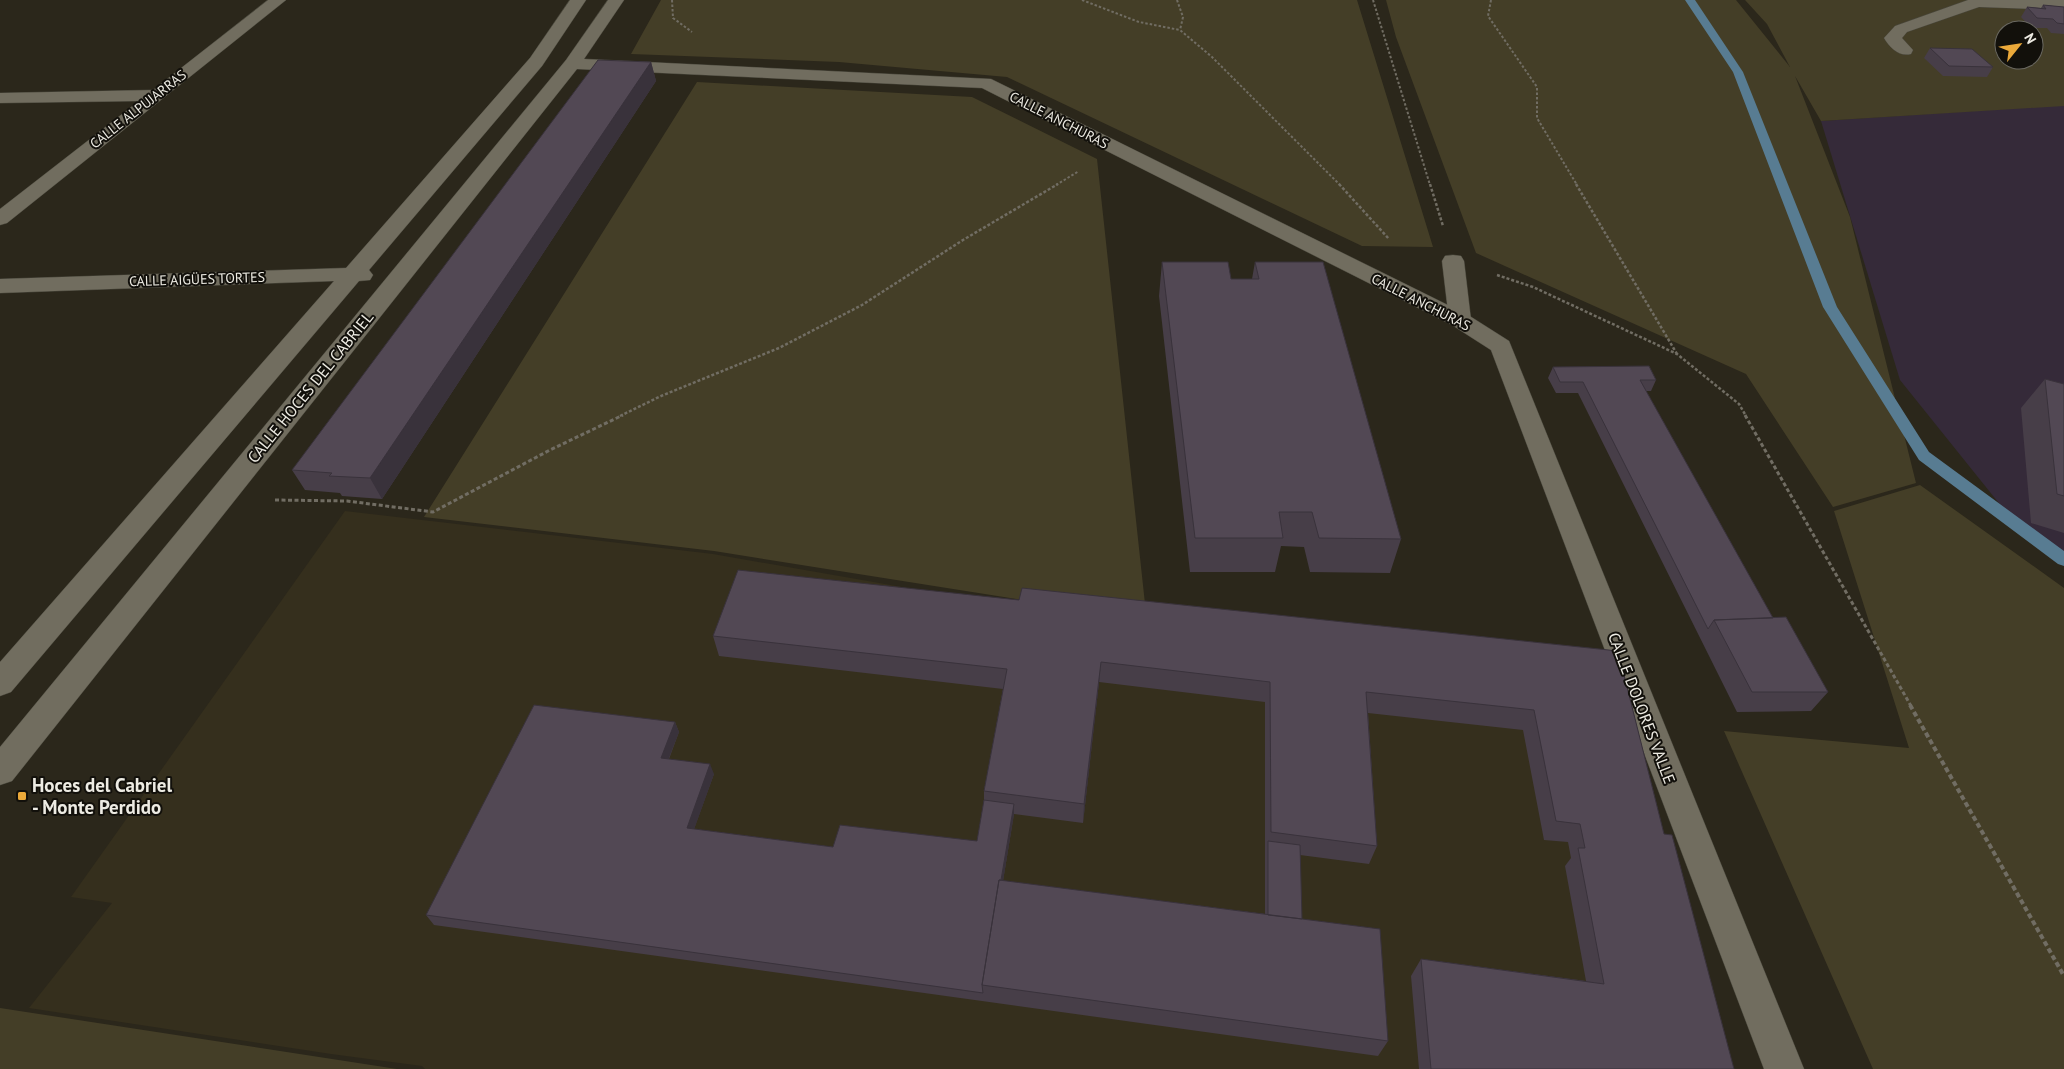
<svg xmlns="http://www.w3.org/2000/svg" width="2064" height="1069" viewBox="0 0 2064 1069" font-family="'PT Sans',sans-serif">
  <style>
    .industrial { fill: #352a39 }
    .built { fill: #352f1d }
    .green { fill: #443e27; fill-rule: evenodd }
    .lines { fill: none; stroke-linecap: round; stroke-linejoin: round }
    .stream { fill: #587c92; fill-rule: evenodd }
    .lane-casing { stroke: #47453a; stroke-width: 1 }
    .street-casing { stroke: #47453a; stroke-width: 1 }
    .path-far3 { stroke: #716d63; stroke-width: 2; stroke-dasharray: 2.5 2; stroke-linecap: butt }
    .path-far2 { stroke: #716d63; stroke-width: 2.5; stroke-dasharray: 3 2; stroke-linecap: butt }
    .path-far1 { stroke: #716d63; stroke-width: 3; stroke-dasharray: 4 2.5; stroke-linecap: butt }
    .path { stroke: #716d63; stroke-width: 4; stroke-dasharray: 5 3; stroke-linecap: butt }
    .lane { fill: #716d5f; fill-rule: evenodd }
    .street { fill: #716d5f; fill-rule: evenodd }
    .wall { fill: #473e48; fill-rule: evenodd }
    .shaded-wall { fill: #39323b }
    .building { fill: #524854; stroke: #39323b }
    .poi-dot { fill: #eba93a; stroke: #12100b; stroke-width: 2 }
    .labels { text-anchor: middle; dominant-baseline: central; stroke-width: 4; stroke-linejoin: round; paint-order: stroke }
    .far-street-label { font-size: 14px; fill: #edebe3; stroke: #12100b }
    .street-label { font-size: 16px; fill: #edebe3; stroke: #12100b }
    .near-poi-label { font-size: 19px; font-weight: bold; fill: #edebe3; stroke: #12100b; text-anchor: start }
  </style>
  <rect width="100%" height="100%" fill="#2b271b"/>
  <!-- industrial -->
  <path class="industrial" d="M2064 105V556L2010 517 1900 380 1821 121Z"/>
  <!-- built -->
  <path class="built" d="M345 511 713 554 1022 608 1606 672 1711 1069H425L422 1066 331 1054 29 1008 112 903 71 897Z"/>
  <!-- green -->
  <path class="green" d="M661 0H1357L1433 247 1362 246 1007 77 839 62 631 54Z
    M1386 0H1736L1790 67 1767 24 1745 0H2064V106L1821 121 1795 76 1850 217 1916 483 1833 507 1746 374 1476 253 1396 37ZM2004 30H2034V60H2004Z
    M697 82 972 97 1097 159 1146 613 1022 600 714 551 424 517Z
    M1920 485 2064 588V1069H1873L1724 731 1909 748 1834 511Z
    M0 1008 397 1069H0Z"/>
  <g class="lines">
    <!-- stream -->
    <path class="stream" d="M1685 0H1695L1743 72 1837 307 1929 452 2064 551V566L2058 564 1919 460 1823 307 1733 72Z"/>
    <!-- lane casing -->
    <g class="lane-casing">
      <path id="lane" d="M1968 0H2064V10L1979 7 1907 32 1902 38 1913 50 1911 54C1899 57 1890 48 1884 38L1895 26Z
        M1453 255 1461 256 1464 261 1471 320 1468 325 1460 327 1452 325 1449 320 1442 261 1445 256Z"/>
    </g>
    <!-- street casing -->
    <g class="street-casing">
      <path id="street" d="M268 0H286L7 223 0 225V209L139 101 0 103V93L153 90Z
        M570 0H586L542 66 369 270 373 275 370 280 359 281 11 692 0 696V662L334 281 0 293V279L346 268 530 58Z
        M608 0H624L584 59 991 79 1468 315 1509 341 1804 1069H1764L1491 350 1452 325 982 88 577 69 12 781 0 785V747L566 60Z"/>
    </g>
    <!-- path-far3 -->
    <path class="path-far3" d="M672 0 673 18 692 32
      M1082 0 1139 22 1180 30 1212 57 1340 185
      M1177 0 1183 17 1180 30
      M1373 0 1430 185
      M1491 0 1488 16 1537 87V118L1577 185
      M1056 185 1079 171"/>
    <!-- path-far2 -->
    <path class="path-far2" d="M1339 184 1389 239
      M1430 184 1443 226
      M1576 184 1677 354
      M1497 275 1533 287 1677 354 1739 404 1746 416
      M620 416 661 396 779 348 862 305 963 240 1058 184"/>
    <!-- path-far1 -->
    <path class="path-far1" d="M1745 415 1911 706
      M275 500 347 501 433 512 550 450 623 415"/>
    <!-- path -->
    <path class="path" d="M1910 705 2064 976"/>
    <!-- lane -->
    <use href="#lane" class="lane"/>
    <!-- street -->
    <use href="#street" class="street"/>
  </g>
  <!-- wall -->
  <path class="wall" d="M2043 5 2064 7V34L2051 33 2047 28H2031L2021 17 2027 7 2041 8Z
    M1930 48 1993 67 1987 77 1943 76 1924 58Z
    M651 62 656 81 382 499 342 496 340 493 305 490 292 470Z
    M1162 262 1231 279H1252L1255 262 1401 539 1390 573 1310 572 1304 547 1281 546 1275 572H1190L1159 296Z
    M1553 367 1656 380 1651 391H1646L1773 618 1828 692 1811 711 1737 712 1578 393H1556L1548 378Z
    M2045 379 2064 384V533L2031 523 2021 408Z
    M1019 600 1618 651 1664 834 1734 1069H1419L1411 976 1421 959 1586 981 1565 866 1571 858 1568 842 1544 840 1523 730 1368 713 1377 846 1369 864 1300 855 1302 919 1388 1041 1378 1056 434 925 426 915 675 722 679 732 669 759 714 774 694 829 833 847 977 841 984 800V791L1003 689 719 656 713 636ZM1099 682 1265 702V914L1003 881 1014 814 1083 823Z"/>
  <!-- shaded-wall -->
  <path class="shaded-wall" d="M651 62 656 81 382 499 370 478Z
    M1101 662 1099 682 1083 823 1084 804Z
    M675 722 679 732 665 768 661 758Z
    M710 764 714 774 691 838 687 828Z
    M1014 804V814L986 985H984Z"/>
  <!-- building -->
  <path class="building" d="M2043 5 2064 7V24L2057 23 2053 19 2037 18 2027 7 2046 9Z
    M1930 48 1972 49 1993 67 1949 66Z
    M598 60 651 62 370 478 329 476 332 473 292 470Z
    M1162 262H1228L1231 279H1259L1255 262H1323L1401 539 1319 538 1312 512H1279L1283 538H1195Z
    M1649 366 1656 380H1640L1773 618 1714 620 1708 629 1583 382H1560L1553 367Z
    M2045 379 2064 384V496L2057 494Z
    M738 570 1019 600 1022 588 1618 651 1664 834 1672 835 1734 1069H1431L1421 959 1604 984 1578 848H1585L1580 824 1556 821 1534 710 1366 692 1377 846 1271 832 1270 682 1101 662 1084 804 984 791 1007 669 713 636Z
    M1786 617 1828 692H1752L1714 620Z
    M534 705 675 722 661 758 710 764 687 828 833 847 840 825 977 841 984 800 1014 804 1001 880H999L982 985 983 993 426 915Z
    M1268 841 1300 845 1302 919 1268 915Z
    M999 880 1380 929 1388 1041 982 985Z"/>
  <!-- markers -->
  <rect class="poi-dot" x="17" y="791" width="10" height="10" rx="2.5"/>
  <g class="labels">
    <!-- far-street labels -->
    <g class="far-street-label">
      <text transform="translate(138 109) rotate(-38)">CALLE ALPUJARRAS</text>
      <text transform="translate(1059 120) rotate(27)">CALLE ANCHURAS</text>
      <text transform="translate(197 279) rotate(-2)">CALLE AIGÜES TORTES</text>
      <text transform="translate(1421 302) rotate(27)">CALLE ANCHURAS</text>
    </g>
    <!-- street labels -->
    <g class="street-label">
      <text transform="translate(310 387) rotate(-51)">CALLE HOCES DEL CABRIEL</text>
      <text transform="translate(1642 708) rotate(69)">CALLE DOLORES VALLE</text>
    </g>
    <!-- near-poi labels -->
    <g class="near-poi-label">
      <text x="32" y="785">Hoces del Cabriel<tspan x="32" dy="22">- Monte Perdido</tspan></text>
    </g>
  </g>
  <!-- north arrow -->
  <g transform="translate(2019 45) rotate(60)"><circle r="24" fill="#12100b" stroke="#6a6861"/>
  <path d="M0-4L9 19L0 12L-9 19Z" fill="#eba93a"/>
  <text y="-8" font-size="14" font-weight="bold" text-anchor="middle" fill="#edebe3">N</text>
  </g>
</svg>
